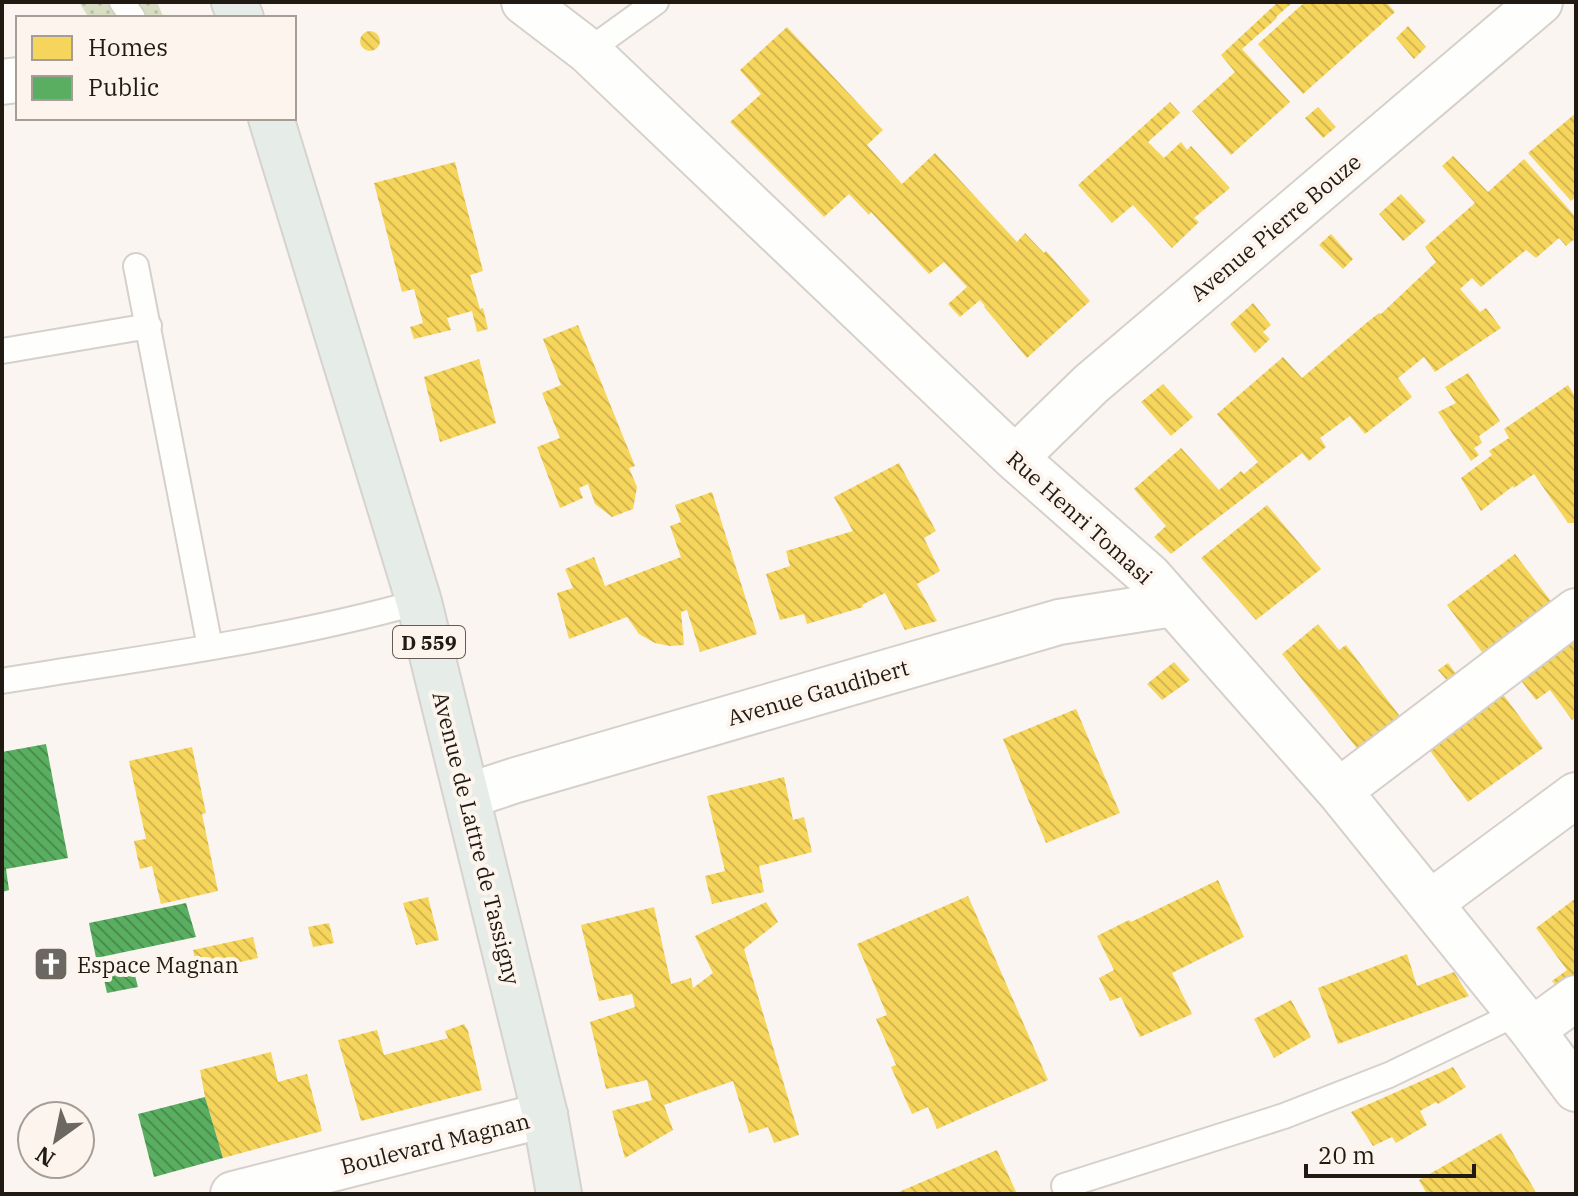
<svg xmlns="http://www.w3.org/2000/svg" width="1578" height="1196" viewBox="0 0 1578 1196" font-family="'IBM Plex Serif',serif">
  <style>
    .grass { fill: url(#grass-dots) }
    .homes { fill: url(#homes-back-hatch) }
    .public { fill: url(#public-back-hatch) }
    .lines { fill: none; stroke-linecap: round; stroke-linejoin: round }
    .lane-casing { stroke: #d6d0ca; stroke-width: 28 }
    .street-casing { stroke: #d6d0ca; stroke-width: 48 }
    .primary-casing { stroke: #d5d2cf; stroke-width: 48 }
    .lane { stroke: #fefefd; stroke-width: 24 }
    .street { stroke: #fefefd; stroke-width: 44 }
    .primary { stroke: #e6ece8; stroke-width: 44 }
    .labels { text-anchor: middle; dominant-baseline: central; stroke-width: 8; stroke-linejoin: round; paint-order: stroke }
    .shield { fill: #fdf5ed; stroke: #625c54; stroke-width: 2 }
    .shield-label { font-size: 20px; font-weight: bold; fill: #201a13 }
    .street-label { font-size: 22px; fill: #201a13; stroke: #fdf5ed }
    .poi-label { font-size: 22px; fill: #201a13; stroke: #fdf5ed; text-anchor: start }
  </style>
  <defs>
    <pattern id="grass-dots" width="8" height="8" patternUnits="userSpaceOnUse" patternTransform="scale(2)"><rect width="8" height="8" fill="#d7dec3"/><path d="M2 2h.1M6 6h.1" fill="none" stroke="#b8bea7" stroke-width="1.8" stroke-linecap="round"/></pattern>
    <pattern id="homes-back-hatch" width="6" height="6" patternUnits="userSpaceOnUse" patternTransform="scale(2)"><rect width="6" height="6" fill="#f6d55c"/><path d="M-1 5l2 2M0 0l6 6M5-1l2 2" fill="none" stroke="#d3b64f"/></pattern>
    <pattern id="public-back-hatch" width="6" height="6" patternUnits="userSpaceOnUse" patternTransform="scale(2)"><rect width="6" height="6" fill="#5aae61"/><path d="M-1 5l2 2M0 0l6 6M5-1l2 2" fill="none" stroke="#4a8d4f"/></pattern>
  </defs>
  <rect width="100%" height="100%" fill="#faf5f0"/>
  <!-- grass -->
  <path class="grass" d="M79 2H157L163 16 162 18H89Z"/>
  <!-- homes -->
  <path class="homes" d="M1278 2H1293L1276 17 1277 18 1242 49 1290 102 1231 155 1192 111 1235 72 1221 55Z
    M1305 2H1386L1395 12 1303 94 1258 44Z
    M1408 26 1426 47 1414 59 1396 38Z
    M787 27 883 130 867 145 902 184 935 153 1017 242 1025 233 1044 253 1046 251 1090 301 1027 358 984 307 985 306 980 300 960 317 948 304 967 287 944 262 929 274 871 212 869 215 849 194 824 217 730 122 761 94 740 70Z
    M360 41a10 10 0 1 1 20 0a10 10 0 1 1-20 0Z
    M1170 102 1180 113 1148 142 1164 158 1181 142 1187 150 1191 146 1230 188 1194 218 1199 222 1172 248 1133 205 1112 223 1078 185Z
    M1318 107 1336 127 1323 138 1305 118Z
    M1576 113V197L1571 201 1528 153Z
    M1453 156 1488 192 1524 159 1574 215 1576 213V243L1573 240 1566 246 1559 238 1536 258 1526 250 1481 287 1472 278 1460 289 1480 312 1486 308 1501 328 1435 372 1424 357 1398 378 1412 397 1365 434 1350 416 1320 438 1326 447 1309 461 1302 453 1171 554 1154 537 1166 526 1134 489 1181 448 1219 490 1241 471 1244 474 1258 462 1217 414 1283 357 1302 378 1365 324 1379 313 1381 314 1436 262 1425 247 1475 203 1442 166Z
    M455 162 483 271 470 275 480 309 483 308 488 329 477 332 472 311 447 318 451 330 414 339 410 327 423 323 414 289 402 292 374 183Z
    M1401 194 1426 221 1403 241 1379 214Z
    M1331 234 1353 259 1343 269 1319 245Z
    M1253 303 1271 325 1263 332 1270 339 1255 353 1230 324Z
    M578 325 635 466 629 468 637 487 633 509 612 517 595 504 588 484 579 488 583 498 560 508 537 447 560 438 542 393 561 385 543 339Z
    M479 359 496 423 440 442 424 377Z
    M1468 373 1500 421 1479 436 1482 443 1474 448 1479 455 1471 461 1438 412 1456 403 1445 387Z
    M1163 384 1193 417 1171 436 1141 402Z
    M1568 385 1576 398V523H1568L1534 474 1514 488 1513 486 1481 511 1461 478 1492 455 1489 451 1509 438 1504 429Z
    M899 463 936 531 924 538 940 571 917 584 937 621 905 630 885 593 862 605 863 607 807 624 804 614 780 620 766 574 790 566 786 551 853 531 834 497Z
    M712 492 757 634 700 652 687 610 681 612 684 645 670 646 655 643 639 634 627 617 569 639 557 593 573 588 565 569 594 557 605 586 681 557 670 526 681 522 675 505Z
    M1267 505 1321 569 1256 620 1201 558Z
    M1515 554 1560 613 1493 667 1447 605Z
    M1318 624 1339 650 1346 645 1402 719 1359 751 1282 654Z
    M1576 635V717L1572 720 1550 690 1536 700 1519 678Z
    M1174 662 1190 680 1162 700 1147 684Z
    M1448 663 1460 679 1451 685 1438 670Z
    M1502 693 1543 748 1468 802 1428 748Z
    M1076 709 1120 813 1046 843 1003 739Z
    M192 747 206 813 202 814 218 891 161 904 152 866 140 869 134 841 146 839 129 761Z
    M784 777 793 820 804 817 812 852 759 866 764 892 712 904 705 876 725 871 707 796Z
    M1218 880 1244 937 1172 973 1192 1014 1140 1037 1121 997 1110 1001 1099 978 1114 970 1097 936 1129 920 1131 922Z
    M968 896 1048 1080 937 1129 928 1107 912 1114 891 1067 896 1065 876 1019 887 1015 857 944Z
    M428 897 439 940 416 945 403 903Z
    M1576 898V986L1564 994 1552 981 1567 970 1536 928Z
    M766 902 778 922 744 949 799 1135 774 1143 768 1127 749 1133 733 1081 664 1105 673 1130 625 1158 612 1111 652 1100 647 1080 606 1089 590 1022 635 1007 632 994 599 1001 581 925 654 907 671 984 691 978 693 988 713 973 695 936Z
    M329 923 334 943 313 947 308 927Z
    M253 937 258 958 198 971 193 950Z
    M1407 954 1417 986 1454 972 1469 996 1338 1044 1318 988Z
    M117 958 120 967 105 971 102 961Z
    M1291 1000 1311 1037 1274 1058 1254 1019Z
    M464 1024 468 1031 482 1090 361 1121 338 1040 377 1030 384 1055 448 1038 445 1031Z
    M271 1052 278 1082 307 1074 322 1131 223 1158 205 1097 200 1070Z
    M1453 1067 1466 1087 1438 1104 1436 1102 1420 1111 1427 1125 1396 1143 1392 1137 1373 1146 1351 1112Z
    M1501 1133 1537 1194H1427L1419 1180Z
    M997 1150 1017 1194H894L985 1155Z"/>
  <!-- public -->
  <path class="public" d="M46 744 68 858 6 869 9 890 2 892V752Z
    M186 903 196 937 96 958 89 923Z
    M132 964 138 987 107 993 102 971Z
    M205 1097 223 1158 154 1177 138 1114Z"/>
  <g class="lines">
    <!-- lane casing -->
    <g class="lane-casing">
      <path id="lane" d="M122 2 133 18
        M588 51 656 2
        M136 266 210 647
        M2 351 149 326
        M2 681C142 658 283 640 419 602
        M1064 1186 1284 1116 1389 1075 1518 1013"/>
    </g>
    <!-- street casing -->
    <g class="street-casing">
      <path id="street" d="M524 2 588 51 1015 458 1149 576 1339 791 1532 1030 1576 1089
        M2 82 18 80
        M1015 458 1091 384 1540 2
        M1339 791 1576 611
        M468 796 513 781 1059 622 1173 604
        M1430 903 1576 795
        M1532 1030 1576 998
        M233 1194 545 1115"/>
    </g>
    <!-- primary casing -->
    <g class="primary-casing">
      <path id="primary" d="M234 2 241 18
        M271 118 419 602 545 1115 559 1194"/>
    </g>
    <!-- lane -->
    <use href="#lane" class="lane"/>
    <!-- street -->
    <use href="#street" class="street"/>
    <!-- primary -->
    <use href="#primary" class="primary"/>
  </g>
  <!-- icons -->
  <defs>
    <g id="church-square" transform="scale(1.8)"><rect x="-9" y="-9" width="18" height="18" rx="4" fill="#6c6760" stroke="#fdf5ed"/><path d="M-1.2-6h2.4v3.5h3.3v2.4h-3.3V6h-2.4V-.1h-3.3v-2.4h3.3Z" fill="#fff"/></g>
  </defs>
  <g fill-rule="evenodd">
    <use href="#church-square" x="51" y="964"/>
  </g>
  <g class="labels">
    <!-- shield labels -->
    <rect class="shield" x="393" y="626" width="72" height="32" rx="6"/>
    <g class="shield-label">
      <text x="429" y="642">D 559</text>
    </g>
    <!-- street labels -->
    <g class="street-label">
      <text transform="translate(1275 227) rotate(-40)">Avenue Pierre Bouze</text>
      <text transform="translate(1080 517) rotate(42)">Rue Henri Tomasi</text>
      <text transform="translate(818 692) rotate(-16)">Avenue Gaudibert</text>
      <text transform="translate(477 838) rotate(76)">Avenue de Lattre de Tassigny</text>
      <text transform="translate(435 1143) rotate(-14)">Boulevard Magnan</text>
    </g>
    <!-- poi labels -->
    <g class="poi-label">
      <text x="77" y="964">Espace Magnan</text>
    </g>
  </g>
  <!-- border -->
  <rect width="1578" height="1196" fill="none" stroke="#201a13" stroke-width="8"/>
  <!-- legend -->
  <rect x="16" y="16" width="280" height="104" fill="#fdf5ed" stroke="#a59d96" stroke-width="2"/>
  <rect x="32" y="36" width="40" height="24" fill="#f6d55c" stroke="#a59d96" stroke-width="2"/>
  <text x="88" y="56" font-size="24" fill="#201a13">Homes</text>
  <rect x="32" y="76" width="40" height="24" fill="#5aae61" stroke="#a59d96" stroke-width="2"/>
  <text x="88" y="96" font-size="24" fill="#201a13">Public</text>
  <!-- north arrow -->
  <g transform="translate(56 1140) rotate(213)"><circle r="38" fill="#fdf5ed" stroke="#a59d96" stroke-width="2"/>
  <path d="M0-6L14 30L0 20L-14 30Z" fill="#6c6760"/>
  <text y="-12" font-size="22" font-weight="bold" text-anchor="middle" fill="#201a13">N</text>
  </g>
  <!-- scale -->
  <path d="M1306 1164v12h168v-12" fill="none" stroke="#201a13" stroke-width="4"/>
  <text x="1318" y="1164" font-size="24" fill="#201a13" stroke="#fdf5ed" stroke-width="6" paint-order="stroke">20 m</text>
</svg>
